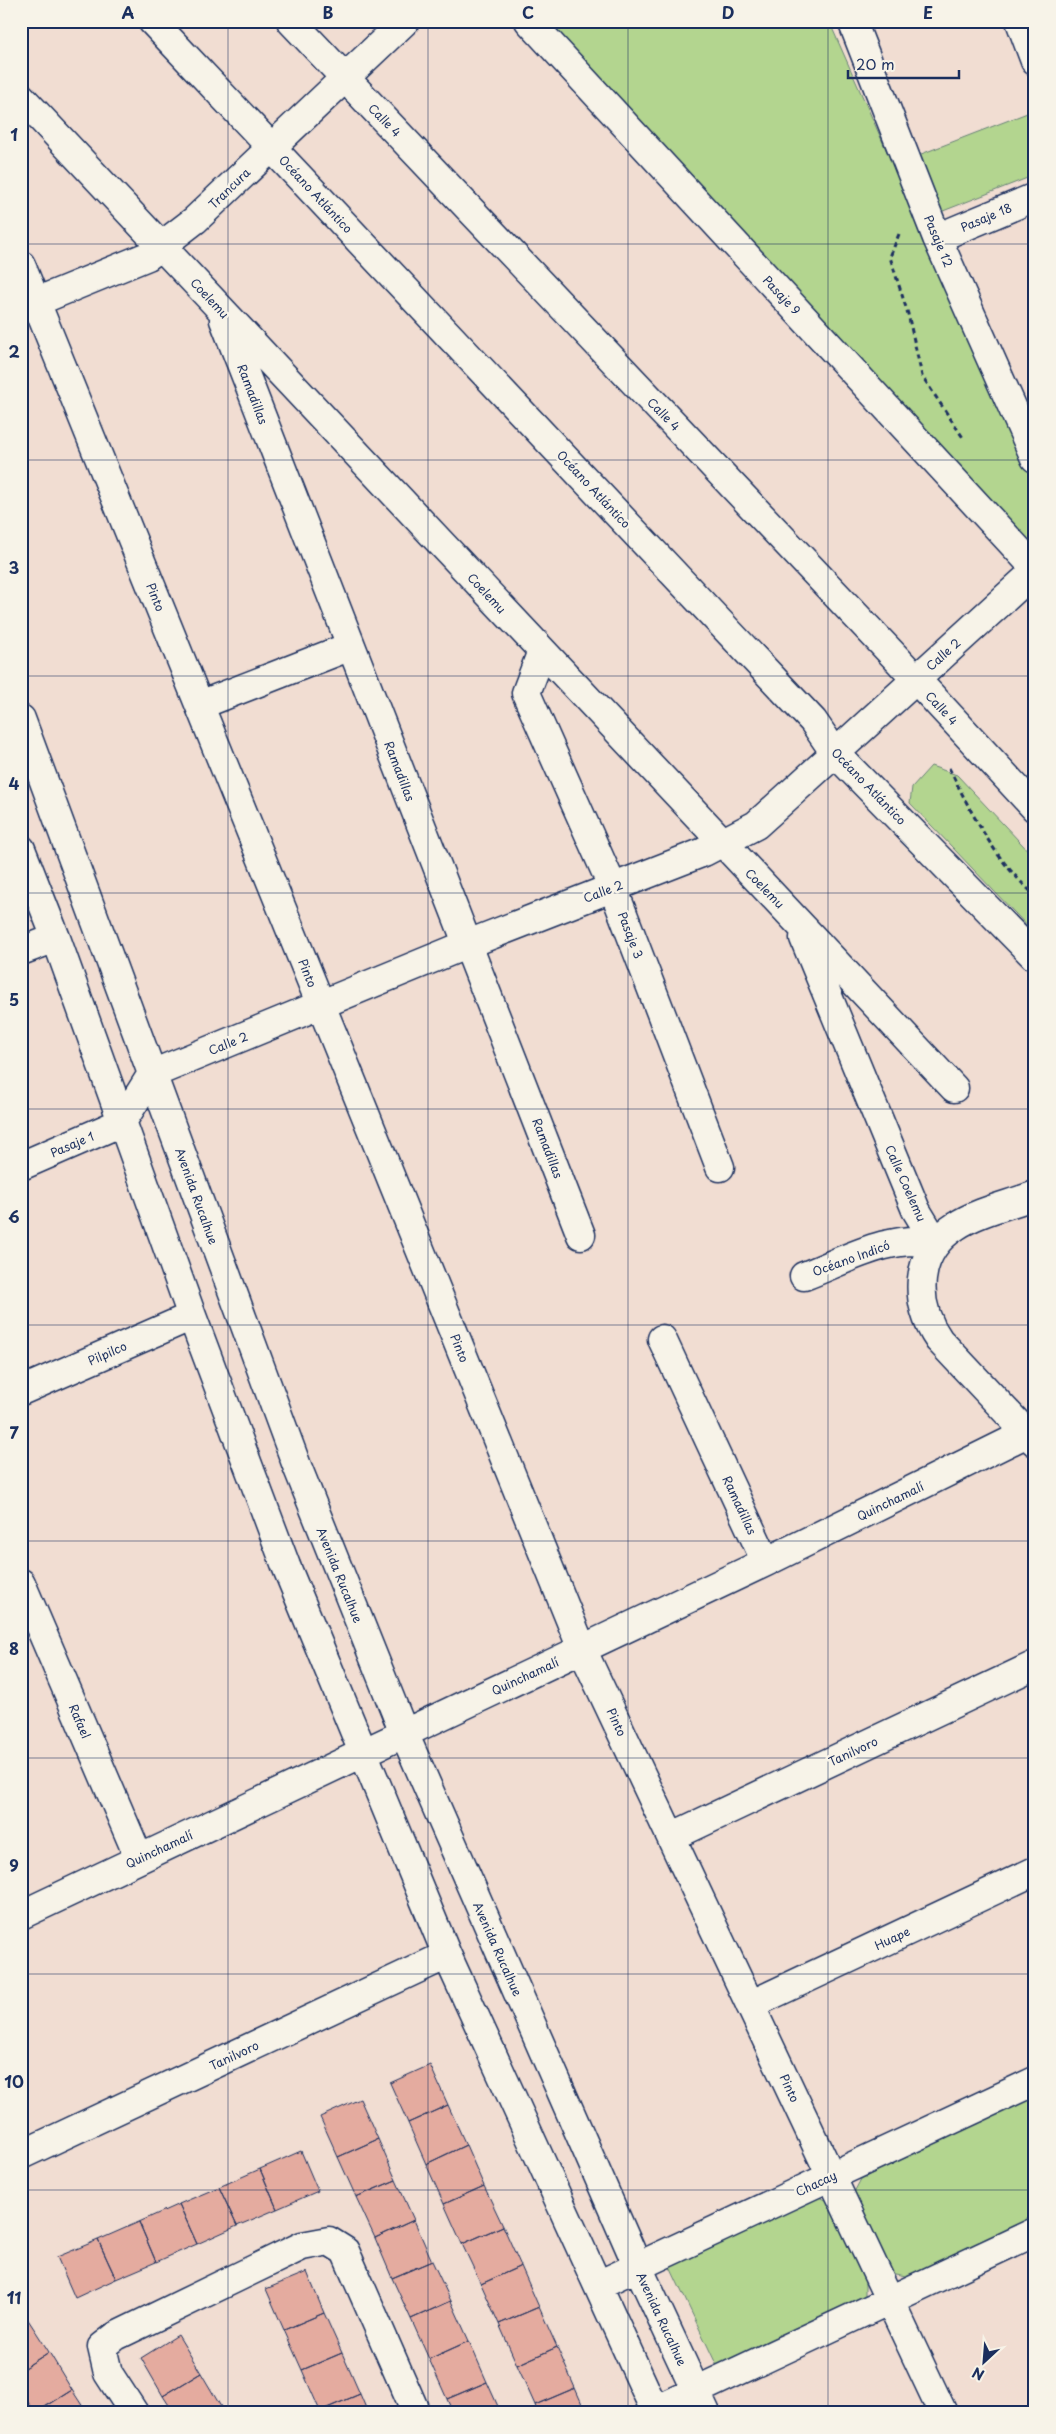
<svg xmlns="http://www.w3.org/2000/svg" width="1056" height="2434" viewBox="0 0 1056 2434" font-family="'Playpen Sans',sans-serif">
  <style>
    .green { fill: #b3d58f; stroke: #678276 }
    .building { fill: #e4ab9f; stroke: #1b2f5e }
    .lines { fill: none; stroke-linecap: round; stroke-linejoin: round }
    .minor-casing { stroke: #1b2f5e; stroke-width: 31 }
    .path { stroke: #1b2f5e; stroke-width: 3; stroke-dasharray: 5 4; stroke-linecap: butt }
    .minor { stroke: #f7f3e8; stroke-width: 28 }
    .grid { fill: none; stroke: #1b2f5e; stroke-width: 1; stroke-opacity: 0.55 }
    .labels { text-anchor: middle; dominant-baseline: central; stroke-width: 5; stroke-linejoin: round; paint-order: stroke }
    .street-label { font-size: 12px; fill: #1b2f5e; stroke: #f7f3e8 }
    .neatline { fill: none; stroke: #1b2f5e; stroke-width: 2 }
    .grid-label { font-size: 16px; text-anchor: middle; font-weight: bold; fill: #1b2f5e }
  </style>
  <rect width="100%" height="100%" fill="#f1ddd2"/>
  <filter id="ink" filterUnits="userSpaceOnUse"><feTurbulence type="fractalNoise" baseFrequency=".02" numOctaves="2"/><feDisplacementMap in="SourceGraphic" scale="10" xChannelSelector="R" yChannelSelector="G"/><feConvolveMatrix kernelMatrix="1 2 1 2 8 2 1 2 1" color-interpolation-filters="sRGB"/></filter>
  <g filter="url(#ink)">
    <!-- green -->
    <path class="green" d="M545 21H829L888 154 894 152 958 311 1035 482V548Z
      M1035 110V175L938 213 916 156Z
      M931 766 957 775 1035 858V934L910 803 912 787Z
      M1035 2096V2218L911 2277 890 2273 852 2196 861 2179Z
      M813 2194 828 2201 865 2282V2299L718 2368 669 2265Z"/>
    <!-- building -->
    <path class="building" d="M430 2065 448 2105 408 2123 390 2083Z
      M360 2099 378 2139 338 2157 320 2117Z
      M448 2105 466 2145 426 2164 408 2123Z
      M378 2139 396 2180 356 2197 338 2157Z
      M466 2145 484 2186 444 2204 426 2164Z
      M301 2151 318 2191 277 2209 260 2169Z
      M260 2169 277 2209 237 2226 219 2187Z
      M396 2180 414 2220 375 2238 356 2197Z
      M484 2186 503 2226 462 2244 444 2204Z
      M219 2187 237 2226 197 2244 179 2204Z
      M179 2204 197 2244 156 2262 139 2222Z
      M414 2220 432 2261 392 2278 375 2238Z
      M139 2222 156 2262 116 2279 98 2240Z
      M503 2226 521 2266 481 2284 462 2244Z
      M98 2240 116 2279 75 2298 57 2257Z
      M432 2261 451 2301 411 2319 392 2278Z
      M521 2266 539 2307 499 2324 481 2284Z
      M307 2272 324 2313 284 2330 266 2289Z
      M451 2301 469 2341 429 2359 411 2319Z
      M539 2307 557 2347 517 2365 499 2324Z
      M324 2313 342 2353 302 2370 284 2330Z
      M25 2315 49 2352 21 2370V2318Z
      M178 2335 201 2373 163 2396 141 2358Z
      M469 2341 487 2382 447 2399 429 2359Z
      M557 2347 575 2388 535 2405 517 2365Z
      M49 2352 72 2390 35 2413 21 2391V2370Z
      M342 2353 360 2394 320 2411 302 2370Z
      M201 2373 224 2412 174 2413 163 2396Z
      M487 2382 501 2413H453L447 2399Z
      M575 2388 586 2413H538L535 2405Z
      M72 2390 87 2413H36Z
      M360 2394 368 2413H320V2411Z"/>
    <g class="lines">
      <!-- minor casing -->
      <g class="minor-casing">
        <path id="minor" d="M152 21 813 721 835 753 1035 957
          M291 21 899 661 1035 808
          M529 21 1035 568
          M852 21 937 238 1035 458
          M1020 21 1035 61
          M21 97 954 1088
          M937 238 1035 197
          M21 265 582 1649 943 2413
          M21 308 148 256 195 220 405 21
          M224 320 581 1235
          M542 651 526 693 613 888 720 1167
          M200 705 351 646
          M21 719 297 1466 404 1733 638 2267 706 2413
          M21 849 56 938 192 1316 286 1566 447 1955 656 2413
          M804 938 916 1210 936 1243
          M21 951 56 938
          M21 1166 122 1122 152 1074 468 944 704 852 756 825 786 798 1035 571
          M1035 1195C1009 1205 979 1211 956 1226 914 1252 913 1303 939 1340L1035 1442
          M804 1276C846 1260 891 1233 936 1243
          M662 1339 766 1562
          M21 1391 192 1316
          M21 1583 139 1858
          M671 1837 1035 1665
          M21 1915 766 1562 1027 1433
          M750 2005 1035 1871
          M21 2155 447 1955
          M598 2285 1035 2081
          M655 2410 1035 2232
          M134 2413 108 2373 102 2347 116 2336 302 2246 329 2241 345 2251 416 2413"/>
      </g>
      <!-- path -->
      <path class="path" d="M899 234 890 257 908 314 922 376 964 439
        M949 768C972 814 995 861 1035 895"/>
      <!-- minor -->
      <use href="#minor" class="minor"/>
    </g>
  </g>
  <!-- grid -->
  <path class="grid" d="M228 21V2413M428 21V2413M628 21V2413M828 21V2413M21 244H1035M21 460H1035M21 676H1035M21 893H1035M21 1109H1035M21 1325H1035M21 1541H1035M21 1758H1035M21 1974H1035M21 2190H1035"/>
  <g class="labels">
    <!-- street labels -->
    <g class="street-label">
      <text transform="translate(385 120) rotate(46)">Calle 4</text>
      <text transform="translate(229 188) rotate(-44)">Trancura</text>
      <text transform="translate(316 194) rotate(47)">Océano Atlántico</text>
      <text transform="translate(986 217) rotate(-23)">Pasaje 18</text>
      <text transform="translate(939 241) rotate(67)">Pasaje 12</text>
      <text transform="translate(782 295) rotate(47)">Pasaje 9</text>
      <text transform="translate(210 298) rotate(47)">Coelemu</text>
      <text transform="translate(253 394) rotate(69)">Ramadillas</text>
      <text transform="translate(664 414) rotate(46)">Calle 4</text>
      <text transform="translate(594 489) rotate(47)">Océano Atlántico</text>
      <text transform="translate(487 593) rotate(47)">Coelemu</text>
      <text transform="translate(156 597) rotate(68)">Pinto</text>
      <text transform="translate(943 654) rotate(-42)">Calle 2</text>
      <text transform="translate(942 708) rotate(47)">Calle 4</text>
      <text transform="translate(400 771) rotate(69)">Ramadillas</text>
      <text transform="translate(869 786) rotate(46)">Océano Atlántico</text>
      <text transform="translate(765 888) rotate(46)">Coelemu</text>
      <text transform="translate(603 891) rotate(-21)">Calle 2</text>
      <text transform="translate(631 935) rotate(69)">Pasaje 3</text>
      <text transform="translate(308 973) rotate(68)">Pinto</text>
      <text transform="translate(228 1043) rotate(-22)">Calle 2</text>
      <text transform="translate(72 1144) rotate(-23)">Pasaje 1</text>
      <text transform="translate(548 1148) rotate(69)">Ramadillas</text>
      <text transform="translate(906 1183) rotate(66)">Calle Coelemu</text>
      <text transform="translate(197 1196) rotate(70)">Avenida Rucalhue</text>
      <text transform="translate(851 1258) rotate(-20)">Océano Indicó</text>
      <text transform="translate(460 1348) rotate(68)">Pinto</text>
      <text transform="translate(107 1353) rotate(-24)">Pilpilco</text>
      <text transform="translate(890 1501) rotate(-26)">Quinchamalí</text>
      <text transform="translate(740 1505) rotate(65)">Ramadillas</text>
      <text transform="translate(340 1575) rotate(68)">Avenida Rucalhue</text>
      <text transform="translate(525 1676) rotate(-25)">Quinchamalí</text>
      <text transform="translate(80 1721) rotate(67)">Rafael</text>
      <text transform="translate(617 1722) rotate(65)">Pinto</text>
      <text transform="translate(853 1751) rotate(-25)">Tanilvoro</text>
      <text transform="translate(159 1849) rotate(-25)">Quinchamalí</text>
      <text transform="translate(892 1938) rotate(-25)">Huape</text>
      <text transform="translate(498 1949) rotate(66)">Avenida Rucalhue</text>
      <text transform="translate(234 2055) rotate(-25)">Tanilvoro</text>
      <text transform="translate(790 2088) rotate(65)">Pinto</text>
      <text transform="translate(816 2183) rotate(-25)">Chacay</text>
      <text transform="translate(662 2319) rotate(65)">Avenida Rucalhue</text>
    </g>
  </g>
  <!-- margin -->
  <rect width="1056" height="2434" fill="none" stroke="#f7f3e8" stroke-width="55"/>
  <!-- north arrow -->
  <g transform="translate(984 2362) rotate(206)" stroke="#f7f3e8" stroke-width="4" paint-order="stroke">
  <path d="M0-4L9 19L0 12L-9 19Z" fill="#1b2f5e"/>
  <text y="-8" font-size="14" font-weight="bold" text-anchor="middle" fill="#1b2f5e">N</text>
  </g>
  <!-- scale -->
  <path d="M848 70v8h111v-8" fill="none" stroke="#1b2f5e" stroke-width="2.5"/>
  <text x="856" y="70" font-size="15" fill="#1b2f5e" stroke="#f7f3e8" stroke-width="4" paint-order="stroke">20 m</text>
  <rect x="28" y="28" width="1000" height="2378" class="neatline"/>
  <g class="grid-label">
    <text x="128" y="19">A</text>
    <text x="328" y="19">B</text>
    <text x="528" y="19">C</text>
    <text x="728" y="19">D</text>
    <text x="928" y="19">E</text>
    <text x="14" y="141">1</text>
    <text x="14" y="358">2</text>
    <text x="14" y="574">3</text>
    <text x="14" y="790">4</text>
    <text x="14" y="1006">5</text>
    <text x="14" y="1223">6</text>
    <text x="14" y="1439">7</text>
    <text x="14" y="1655">8</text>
    <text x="14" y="1872">9</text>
    <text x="14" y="2088">10</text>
    <text x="14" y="2304">11</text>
  </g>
</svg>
